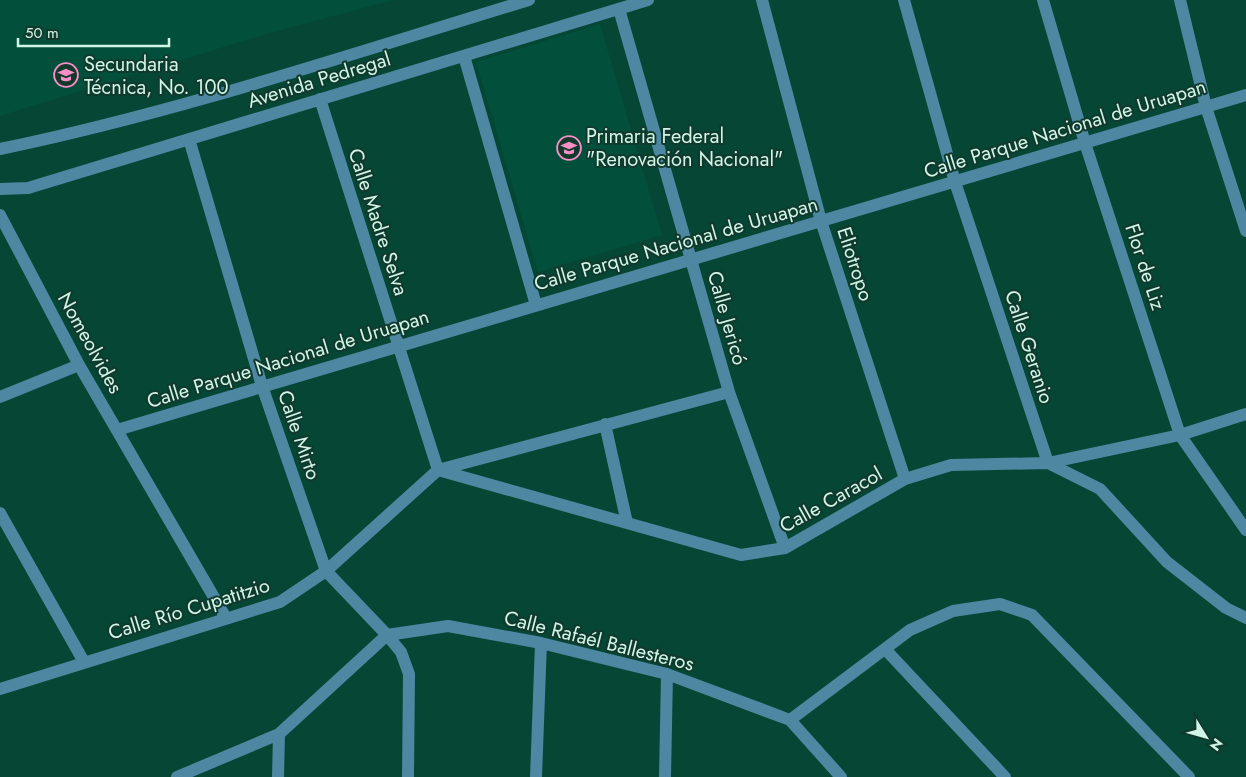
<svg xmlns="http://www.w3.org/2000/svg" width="1246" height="777" viewBox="0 0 1246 777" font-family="Jost,sans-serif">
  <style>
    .built { fill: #02503c }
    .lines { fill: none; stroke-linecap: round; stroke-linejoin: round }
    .minor { stroke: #4d87a1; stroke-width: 12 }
    .labels { text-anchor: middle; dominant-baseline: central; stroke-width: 4; stroke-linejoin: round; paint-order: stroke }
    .poi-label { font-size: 20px; fill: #d1f6e7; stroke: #11392d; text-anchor: start }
    .street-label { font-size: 20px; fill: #d1f6e7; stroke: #11392d }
  </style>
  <rect width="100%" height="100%" fill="#054635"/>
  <!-- built -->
  <path class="built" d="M0 0H393L266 34 0 116Z
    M600 24 662 235 538 272 476 62Z"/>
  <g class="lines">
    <!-- minor -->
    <path class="minor" d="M762 0 821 221 905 479
      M904 0 955 182 1048 463 1100 489 1167 562 1226 608 1246 618
      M1043 0 1085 143 1180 435 1246 530
      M1180 0 1206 107 1246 231
      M619 9 729 392 785 548
      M464 56 536 305
      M320 99 438 470
      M189 139 262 386 326 571 387 635 401 652 409 674 408 777
      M0 149C179 112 354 53 529 0
      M0 189 28 188 648 0
      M0 215 79 365 226 618
      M0 397 79 365
      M605 424 627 523
      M117 430 1246 95
      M438 470 741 555 785 548 905 479 951 465 1048 463 1180 435 1246 414
      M0 513 84 662
      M885 649 1005 777
      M0 689 280 602 326 571 438 470 729 392
      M790 720 841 777
      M177 777 279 734 387 635 448 626 541 643 667 674 790 720 910 630 953 611 1000 604 1032 615 1189 777
      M278 777 279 734
      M536 777 541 643
      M665 777 667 674"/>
  </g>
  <!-- icons -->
  <defs>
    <g id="school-ring" transform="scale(1.25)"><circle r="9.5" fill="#11392d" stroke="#fa8fc6" stroke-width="1.5"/><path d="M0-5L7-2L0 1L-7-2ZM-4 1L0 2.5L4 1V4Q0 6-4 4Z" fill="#fa8fc6"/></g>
  </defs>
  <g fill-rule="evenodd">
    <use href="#school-ring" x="66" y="75"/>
    <use href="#school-ring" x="569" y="148"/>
  </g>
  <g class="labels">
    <!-- poi labels -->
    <g class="poi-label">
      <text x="84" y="64">Secundaria<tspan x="84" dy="23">Técnica, No. 100</tspan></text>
      <text x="586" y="136">Primaria Federal<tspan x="586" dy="23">"Renovación Nacional"</tspan></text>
    </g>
    <!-- street labels -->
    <g class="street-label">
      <text transform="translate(319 80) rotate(-17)">Avenida Pedregal</text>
      <text transform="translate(1065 129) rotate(-17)">Calle Parque Nacional de Uruapan</text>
      <text transform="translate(378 222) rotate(72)">Calle Madre Selva</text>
      <text transform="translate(676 244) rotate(-16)">Calle Parque Nacional de Uruapan</text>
      <text transform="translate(855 264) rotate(72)">Eliotropo</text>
      <text transform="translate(1145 267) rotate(72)">Flor de Liz</text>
      <text transform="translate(727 318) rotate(74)">Calle Jericó</text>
      <text transform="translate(90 343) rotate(61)">Nomeolvides</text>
      <text transform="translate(1029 347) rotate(72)">Calle Geranio</text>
      <text transform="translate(288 359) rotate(-17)">Calle Parque Nacional de Uruapan</text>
      <text transform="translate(299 435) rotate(71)">Calle Mirto</text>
      <text transform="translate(831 500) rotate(-29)">Calle Caracol</text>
      <text transform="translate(189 609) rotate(-17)">Calle Río Cupatitzio</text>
      <text transform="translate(599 641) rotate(14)">Calle Rafaél Ballesteros</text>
    </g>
  </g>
  <!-- north arrow -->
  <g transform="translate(1206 737) rotate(127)" stroke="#11392d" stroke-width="4" paint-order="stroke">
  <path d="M0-4L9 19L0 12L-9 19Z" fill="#d1f6e7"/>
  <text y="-8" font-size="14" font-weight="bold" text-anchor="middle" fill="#d1f6e7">N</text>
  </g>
  <!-- scale -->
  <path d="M18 38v8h151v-8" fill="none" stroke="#d1f6e7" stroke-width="2.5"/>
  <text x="25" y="38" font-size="15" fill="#d1f6e7" stroke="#11392d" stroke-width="4" paint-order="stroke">50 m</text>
</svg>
